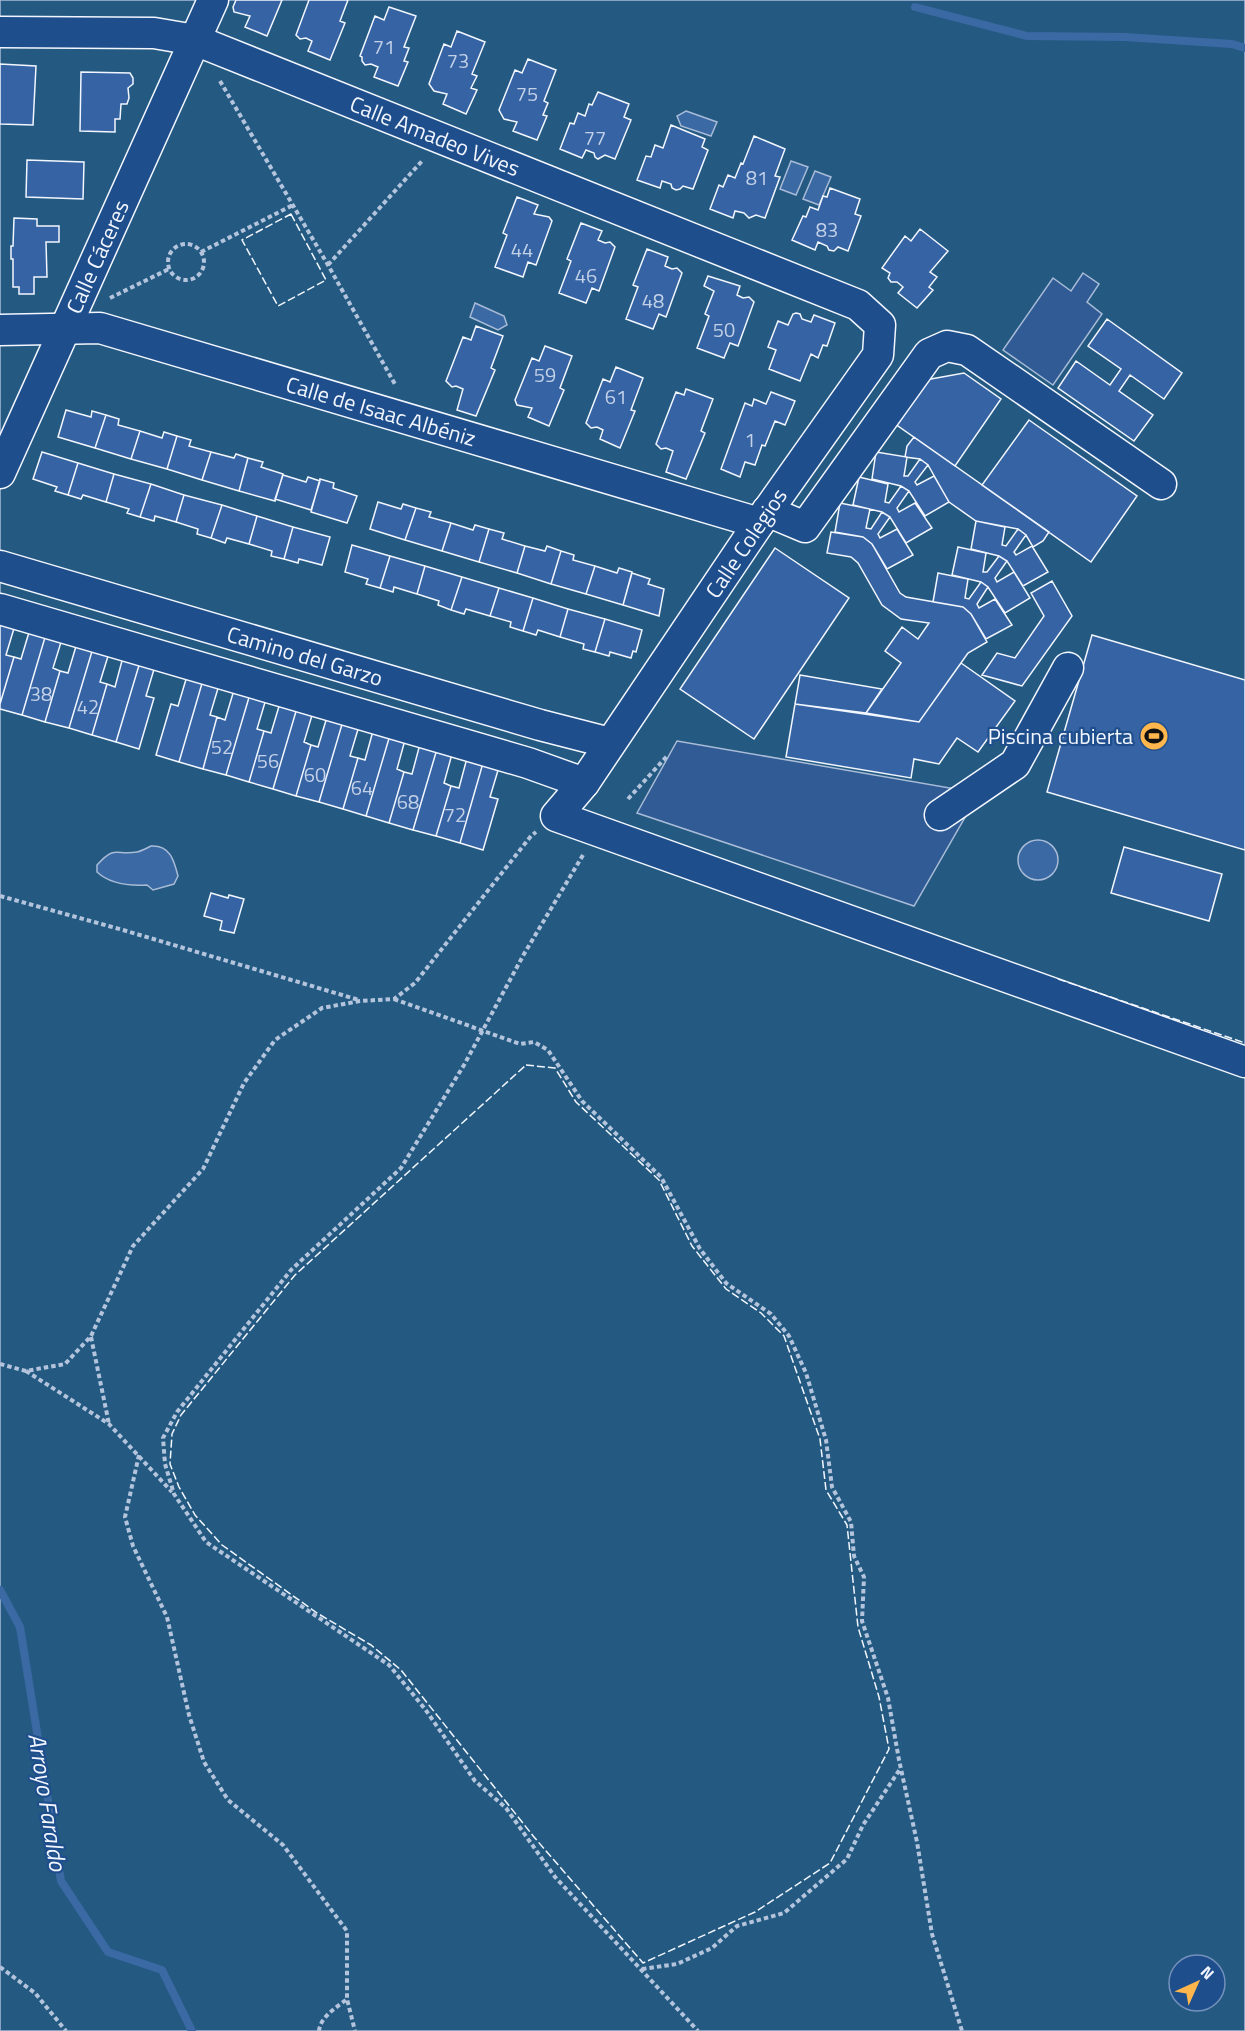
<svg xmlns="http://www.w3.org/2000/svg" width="1245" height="2031" viewBox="0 0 1245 2031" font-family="'Titillium Web',sans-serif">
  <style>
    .green { fill: #245a82; stroke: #a8bbd7; stroke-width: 1.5; fill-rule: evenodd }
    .parking { fill: #305b95; stroke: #a8bbd7; stroke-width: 1.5 }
    .water { fill: #3b69a3; stroke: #a8bbd7; stroke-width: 1.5 }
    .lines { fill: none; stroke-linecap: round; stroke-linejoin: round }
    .stream { stroke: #3b69a3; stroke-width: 8 }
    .building { fill: #3563a3; stroke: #f2f6ff; stroke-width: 1.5 }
    .minor-casing { stroke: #f2f6ff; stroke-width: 33 }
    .path { stroke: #b3c4dc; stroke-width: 4; stroke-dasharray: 4.5 3; stroke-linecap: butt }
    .minor { stroke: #1f4e8c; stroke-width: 30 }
    .fence { stroke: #f2f6ff; stroke-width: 1.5; stroke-dasharray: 8 3; stroke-linecap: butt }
    .labels { text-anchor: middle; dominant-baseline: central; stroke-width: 4.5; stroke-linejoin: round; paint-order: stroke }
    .number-label { font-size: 20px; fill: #c3d1e8 }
    .street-label { font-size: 22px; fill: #f2f6ff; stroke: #1f4e8c }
    .poi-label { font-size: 22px; fill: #f2f6ff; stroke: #1f4e8c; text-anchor: end }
    .water-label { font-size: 24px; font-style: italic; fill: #f2f6ff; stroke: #1f4e8c }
  </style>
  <rect width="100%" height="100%" fill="#1f4e8c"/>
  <!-- green -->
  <path class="green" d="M0 0H1245V2031H0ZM1179 1965H1215V2001H1179Z"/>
  <!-- parking -->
  <path class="parking" d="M1083 273 1099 284 1087 302 1102 314 1053 385 1003 350 1053 278 1071 291Z
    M677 741 979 793 914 906 637 813Z"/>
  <!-- water -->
  <path class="water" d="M686 111 717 122 711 136 681 126 677 116Z
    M791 161 808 167 796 195 780 189Z
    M815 171 831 177 819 205 803 199Z
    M475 303 504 316 507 325 498 330 470 317Z
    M1018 860a20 20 0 1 1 40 0a20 20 0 1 1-40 0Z
    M151 846C170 845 174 860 178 876L174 884 153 890 147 885C131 886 110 884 97 872V865C116 844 116 856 137 852 142 851 147 848 151 846Z"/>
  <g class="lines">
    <!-- stream -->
    <path class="stream" d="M915 7 1027 36 1125 37 1232 44 1245 48
      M0 1590 20 1627 61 1881 108 1952 162 1970 192 2031"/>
  </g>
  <!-- building -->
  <path class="building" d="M236 0H282L267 36 245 27 250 16 234 12 233 7Z
    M309 0H348L340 21 345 23 330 60 308 51 312 41 306 38 300 39 296 35Z
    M389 7 416 16 404 47 409 48 404 61 408 62 398 86 374 77 378 67 371 64 365 65 362 61V57L360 56 375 16 384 20Z
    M457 31 485 42 472 74 477 76 471 88 477 90 466 114 443 104 447 94 434 91 429 84 444 44 451 47Z
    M528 59 556 70 544 101 548 103 543 115 547 116 537 140 513 131 517 122 504 119 499 110 515 70 522 73Z
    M0 64 36 66 33 125 0 124Z
    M81 72 130 73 133 78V84L128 88 129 98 127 104H121L120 119H115V132L80 131Z
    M598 92 629 104 624 117 631 120 615 159 605 155 598 159 595 157 594 153 586 150 582 158 560 149 570 123 574 124 578 113 585 116 589 104 592 105Z
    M671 125 705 139 702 147 708 150 693 189 683 186 680 189 676 190 672 188 671 184 662 181 660 188 637 180 646 156 651 157 655 145 663 148Z
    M754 136 785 149 775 176 780 177 765 218 756 215 749 218 744 213 735 211 733 218 710 209 719 185 723 187 728 175 735 178 741 163 743 164Z
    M27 160 84 162 83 199 26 197Z
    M830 188 860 199 855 214 861 216 848 251 838 247 834 251 829 250 827 246 818 242 815 250 792 240 803 216 806 217 810 207 818 210 823 196 827 197Z
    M517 197 538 205 534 214 549 217 552 221 536 265 528 262 523 277 495 267 507 235 503 233Z
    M14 218 37 219V226H59V242H46L47 277H34V294H19V287H13V259H11V246H13Z
    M581 223 602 231 598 240 605 243 610 242 615 247 599 291 592 288 586 303 559 293 571 261 567 259Z
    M920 229 948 251 930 272 937 277 929 287 933 290 917 308 898 293 903 287 897 282H891L888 278 890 273 882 268 905 236 911 241Z
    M647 249 668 257 665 266 672 269 677 268 682 273 666 317 659 314 653 329 626 319 638 287 633 285Z
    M708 276 740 286 737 295 743 298 749 297 754 302 738 346 730 343 724 358 697 348 709 316 705 314 714 291 704 286Z
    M796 313 800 314 802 319 811 322 814 315 835 323 827 346 823 345 818 358 811 354 800 381 769 369 776 350 768 347 778 321 788 325 793 314Z
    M1107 319 1182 373 1164 399 1130 375 1119 391 1153 415 1134 441 1058 388 1076 361 1110 385 1121 369 1088 346Z
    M476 326 503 336 491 368 495 370 476 416 457 410 463 389 456 386 452 387 446 381 463 337 471 340Z
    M545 346 572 356 560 388 564 390 549 426 528 417 532 408 517 405 515 400 532 358 539 361Z
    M616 367 643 378 631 410 635 411 620 448 600 439 603 430 597 427 591 428 586 423 603 379 610 382Z
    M964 373 1001 399 955 466 891 421 920 381Z
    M686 389 713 399 701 431 705 433 686 479 666 472 673 451 666 448 661 449 656 444 676 392 684 395Z
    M771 392 795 401 785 425 775 421 765 446 762 445 755 465 745 462 740 477 721 469 745 403 752 406 754 399 766 404Z
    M66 410 91 417 92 411 106 415 95 448 58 437Z
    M106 415 119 419 118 425 140 431 131 459 95 448Z
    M1029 420 1137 496 1091 562 982 485Z
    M140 431 162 438 164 432 177 436 167 469 131 459Z
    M177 436 191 440 189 446 211 452 202 480 167 469Z
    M914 437 1049 532 1043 541 1033 547 1026 535 1018 529 976 521 949 502 928 465 920 459 905 457 907 446Z
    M42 452 78 463 68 495 55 491 57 487 33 479Z
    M211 452 234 458 236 454 248 458 239 491 202 480Z
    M876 452 907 457 904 476H908L920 459 928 465 915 482 917 485 934 476 949 502 925 516 909 491 901 486 872 479Z
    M248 458 263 462 261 467 283 474 275 501 239 491Z
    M78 463 114 474 106 502 83 495 81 499 68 495Z
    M114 474 151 484 140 517 127 513 129 509 106 502Z
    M283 475 306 482 308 477 320 481 311 510 275 499Z
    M859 477 888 484 885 502 889 503 901 486 909 491 897 508 899 512 915 503 932 528 906 543 890 517 882 512 853 505Z
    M320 479 334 483 333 488 357 496 347 523 311 512Z
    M151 484 184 495 176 522 155 516 154 521 140 517Z
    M184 495 222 505 211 538 197 534 198 529 176 522Z
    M378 502 401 509 403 504 416 508 405 540 370 529Z
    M840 503 870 509 866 528 871 529 882 512 890 517 878 534 880 538 897 529 913 555 887 569 872 544 863 537 835 532Z
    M222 505 257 516 249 544 227 538 225 543 211 538Z
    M416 508 431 512 429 517 451 523 442 551 405 540Z
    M257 516 293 527 284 559 271 556 272 551 249 544Z
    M976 521 1005 527 1002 545 1006 546 1018 529 1026 535 1014 552 1016 555 1032 546 1048 572 1023 586 1007 561 999 556 971 549Z
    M451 523 473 530 475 525 489 529 479 562 442 551Z
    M293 527 330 537 322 565 299 559 298 563 284 559Z
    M489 529 504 533 502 539 525 546 517 573 479 562Z
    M831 532 863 537 872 544 900 593 906 597 963 607 971 614 987 642 968 653 919 722 866 713 901 663 885 651 902 627 918 639 929 623 901 619 882 605 858 563 851 557 827 553Z
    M352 545 390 556 380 588 366 584 368 579 345 572Z
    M525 546 545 551 547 546 561 551 551 584 517 573Z
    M958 547 986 553 983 572H987L999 556 1007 561 995 578 997 582 1014 572 1030 598 1005 613 988 587 981 582 952 575Z
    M775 548 849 598 754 739 680 689Z
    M561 551 574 555 573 560 595 566 586 594 551 584Z
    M390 556 425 566 417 594 394 587 393 592 380 588Z
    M425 566 462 577 451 610 438 605 439 601 417 594Z
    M595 566 617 573 619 568 632 572 623 605 586 594Z
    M632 573 650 579 648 584 664 589 659 616 623 605Z
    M938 573 968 579 965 598 969 599 981 582 988 587 977 604 979 608 995 599 1012 625 986 639 971 614 963 607 933 602Z
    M462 577 499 588 490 616 466 609 464 614 451 610Z
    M1052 581 1072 616 1022 686 982 675 997 653 1015 658 1044 616 1031 593Z
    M499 588 533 598 523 631 510 627 511 622 490 616Z
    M533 598 568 609 560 637 538 630 536 635 523 631Z
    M568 609 605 619 595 652 583 649 584 644 560 637Z
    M605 619 642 630 636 652 633 651 631 658 610 652 609 656 595 652Z
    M0 621 15 625 6 655 14 657 0 704Z
    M30 629 46 634 22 715 0 709V704L14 657 21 659Z
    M46 634 62 639 53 668 60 671 45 722 22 715Z
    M1092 635 1245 680V850L1047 792Z
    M77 643 93 648 69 728 45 722 60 671 68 673Z
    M93 648 109 653 100 682 107 684 92 735 69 728Z
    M123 657 140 662 116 742 92 735 107 684 115 687Z
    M140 662 155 666 146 696 154 698 139 749 116 742Z
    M961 663 1015 701 978 752 957 738 939 764 914 759 911 778 786 757 795 704 919 722Z
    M800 675 882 689 866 713 795 704Z
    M187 676 203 680 179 762 156 755 171 704 178 706Z
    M203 680 219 685 210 715 217 717 203 769 179 762Z
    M234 690 250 694 226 775 203 769 217 717 225 720Z
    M250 694 266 699 257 729 264 731 249 782 226 775Z
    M280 703 297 708 273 789 249 782 264 731 271 733Z
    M297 708 313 712 304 742 311 745 296 796 273 789Z
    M327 717 343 721 319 802 296 796 311 745 318 747Z
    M343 721 359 726 350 756 358 758 343 809 319 802Z
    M373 731 390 735 366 816 343 809 358 758 365 760Z
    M390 735 405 740 397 769 404 772 389 823 366 816Z
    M420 744 437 749 413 830 389 823 404 772 412 774Z
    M437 749 452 754 444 783 451 786 436 836 413 830Z
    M467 758 483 763 460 843 436 836 451 786 459 788Z
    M483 763 499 767 490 797 498 799 483 850 460 843Z
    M1124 847 1222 874 1209 921 1111 893Z
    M211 893 228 898 229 895 244 899 234 933 220 930 222 921 204 916Z"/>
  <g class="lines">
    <!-- minor casing -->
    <g class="minor-casing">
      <g id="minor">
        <path id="s1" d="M0 32 154 33 195 40 858 305 880 325 878 355 759 523 584 783 556 816 1245 1062"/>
        <path id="s2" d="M0 330 100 328 759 523"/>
        <path id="s3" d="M0 473 213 0"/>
        <path d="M767 511 805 527 929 354 947 346 967 350 1161 484"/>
        <path id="s4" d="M0 566 540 725 610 743"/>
        <path d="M0 609 528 763 584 783"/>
        <path d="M940 815 1015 764 1068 668"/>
      </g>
    </g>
    <!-- path -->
    <path class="path" d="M220 81 328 265 396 386
      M168 262a18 18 0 1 1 36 0a18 18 0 1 1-36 0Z
      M201 252 293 205
      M328 265 422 161
      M110 298 169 269
      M628 799 668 755
      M583 855 524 954 464 1065 401 1168 291 1270 177 1412 163 1438 165 1464 174 1494 206 1542 389 1665 425 1709 475 1781 506 1808 555 1877 698 2031
      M0 896 123 930 359 1000
      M394 999 520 1044 534 1042 548 1050 582 1101 661 1177 700 1249 726 1283 771 1314 789 1336 806 1373 826 1440 832 1487 851 1522 854 1556 864 1577 862 1621 888 1698 899 1760 917 1842 932 1934 962 2031
      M91 1337 109 1424
      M0 1364 26 1371 65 1364 91 1336 133 1246 203 1169 244 1083 275 1040 322 1008 360 1001 394 999 415 983 531 836 536 832
      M26 1371 109 1424 172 1492
      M139 1455 125 1517 133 1546 167 1617 189 1715 204 1762 228 1800 283 1845 347 1931V1999L355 2031
      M0 1967 35 1993 66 2031
      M642 1969 677 1964 712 1948 737 1926 784 1913 847 1859 863 1825 900 1769
      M319 2031C320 2017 337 2007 347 1999"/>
    <!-- minor -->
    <use href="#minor" class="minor"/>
    <!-- fence -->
    <path class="fence" d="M291 214 326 280 278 306 242 240Z
      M1058 979 1245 1043
      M526 1065 555 1068 576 1102 659 1180 692 1246 726 1289 761 1313 784 1336 820 1439 826 1490 847 1525 858 1627 879 1697 889 1749 830 1863 755 1912 643 1963 534 1837 401 1670 371 1645 317 1613 222 1545 195 1515 179 1487 170 1464 172 1434 181 1415 295 1275Z"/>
  </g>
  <!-- icons -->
  <defs>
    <g id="stadium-disc" transform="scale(1.5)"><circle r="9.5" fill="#ffb74d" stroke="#1f4e8c"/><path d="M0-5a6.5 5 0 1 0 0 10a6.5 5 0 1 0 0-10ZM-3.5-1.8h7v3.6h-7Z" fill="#111"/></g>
  </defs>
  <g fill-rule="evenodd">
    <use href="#stadium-disc" x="1154" y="736"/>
  </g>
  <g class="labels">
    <!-- number labels -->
    <g class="number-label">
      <text x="384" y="46">71</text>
      <text x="458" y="60">73</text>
      <text x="527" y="93">75</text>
      <text x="595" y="137">77</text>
      <text x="757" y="177">81</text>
      <text x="827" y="229">83</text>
      <text x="522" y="249">44</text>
      <text x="586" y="275">46</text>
      <text x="653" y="300">48</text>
      <text x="724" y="329">50</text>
      <text x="545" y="374">59</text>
      <text x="616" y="396">61</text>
      <text x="750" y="439">1</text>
      <text x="41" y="693">38</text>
      <text x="88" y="706">42</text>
      <text x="222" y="746">52</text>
      <text x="268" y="760">56</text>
      <text x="315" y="774">60</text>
      <text x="362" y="787">64</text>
      <text x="408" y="801">68</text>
      <text x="455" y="814">72</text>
    </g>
    <!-- street labels -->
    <g class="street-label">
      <text stroke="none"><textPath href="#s1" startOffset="454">Calle Amadeo Vives</textPath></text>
      <text stroke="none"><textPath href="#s3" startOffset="237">Calle Cáceres</textPath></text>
      <text stroke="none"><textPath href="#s2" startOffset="393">Calle de Isaac Albéniz</textPath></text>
      <text transform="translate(746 543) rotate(-56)">Calle Colegios</text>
      <text stroke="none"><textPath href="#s4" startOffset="318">Camino del Garzo</textPath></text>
    </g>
    <!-- poi labels -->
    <g class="poi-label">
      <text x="1133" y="736">Piscina cubierta</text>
    </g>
    <!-- water labels -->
    <g class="water-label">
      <text transform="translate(48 1802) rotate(81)">Arroyo Faraldo</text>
    </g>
  </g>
  <!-- north arrow -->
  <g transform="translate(1197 1983) rotate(45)"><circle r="28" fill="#1f4e8c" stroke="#7391ba" stroke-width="1.5"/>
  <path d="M0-4.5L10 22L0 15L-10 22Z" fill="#ffb74d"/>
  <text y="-9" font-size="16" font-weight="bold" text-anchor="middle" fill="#f2f6ff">N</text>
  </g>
</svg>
